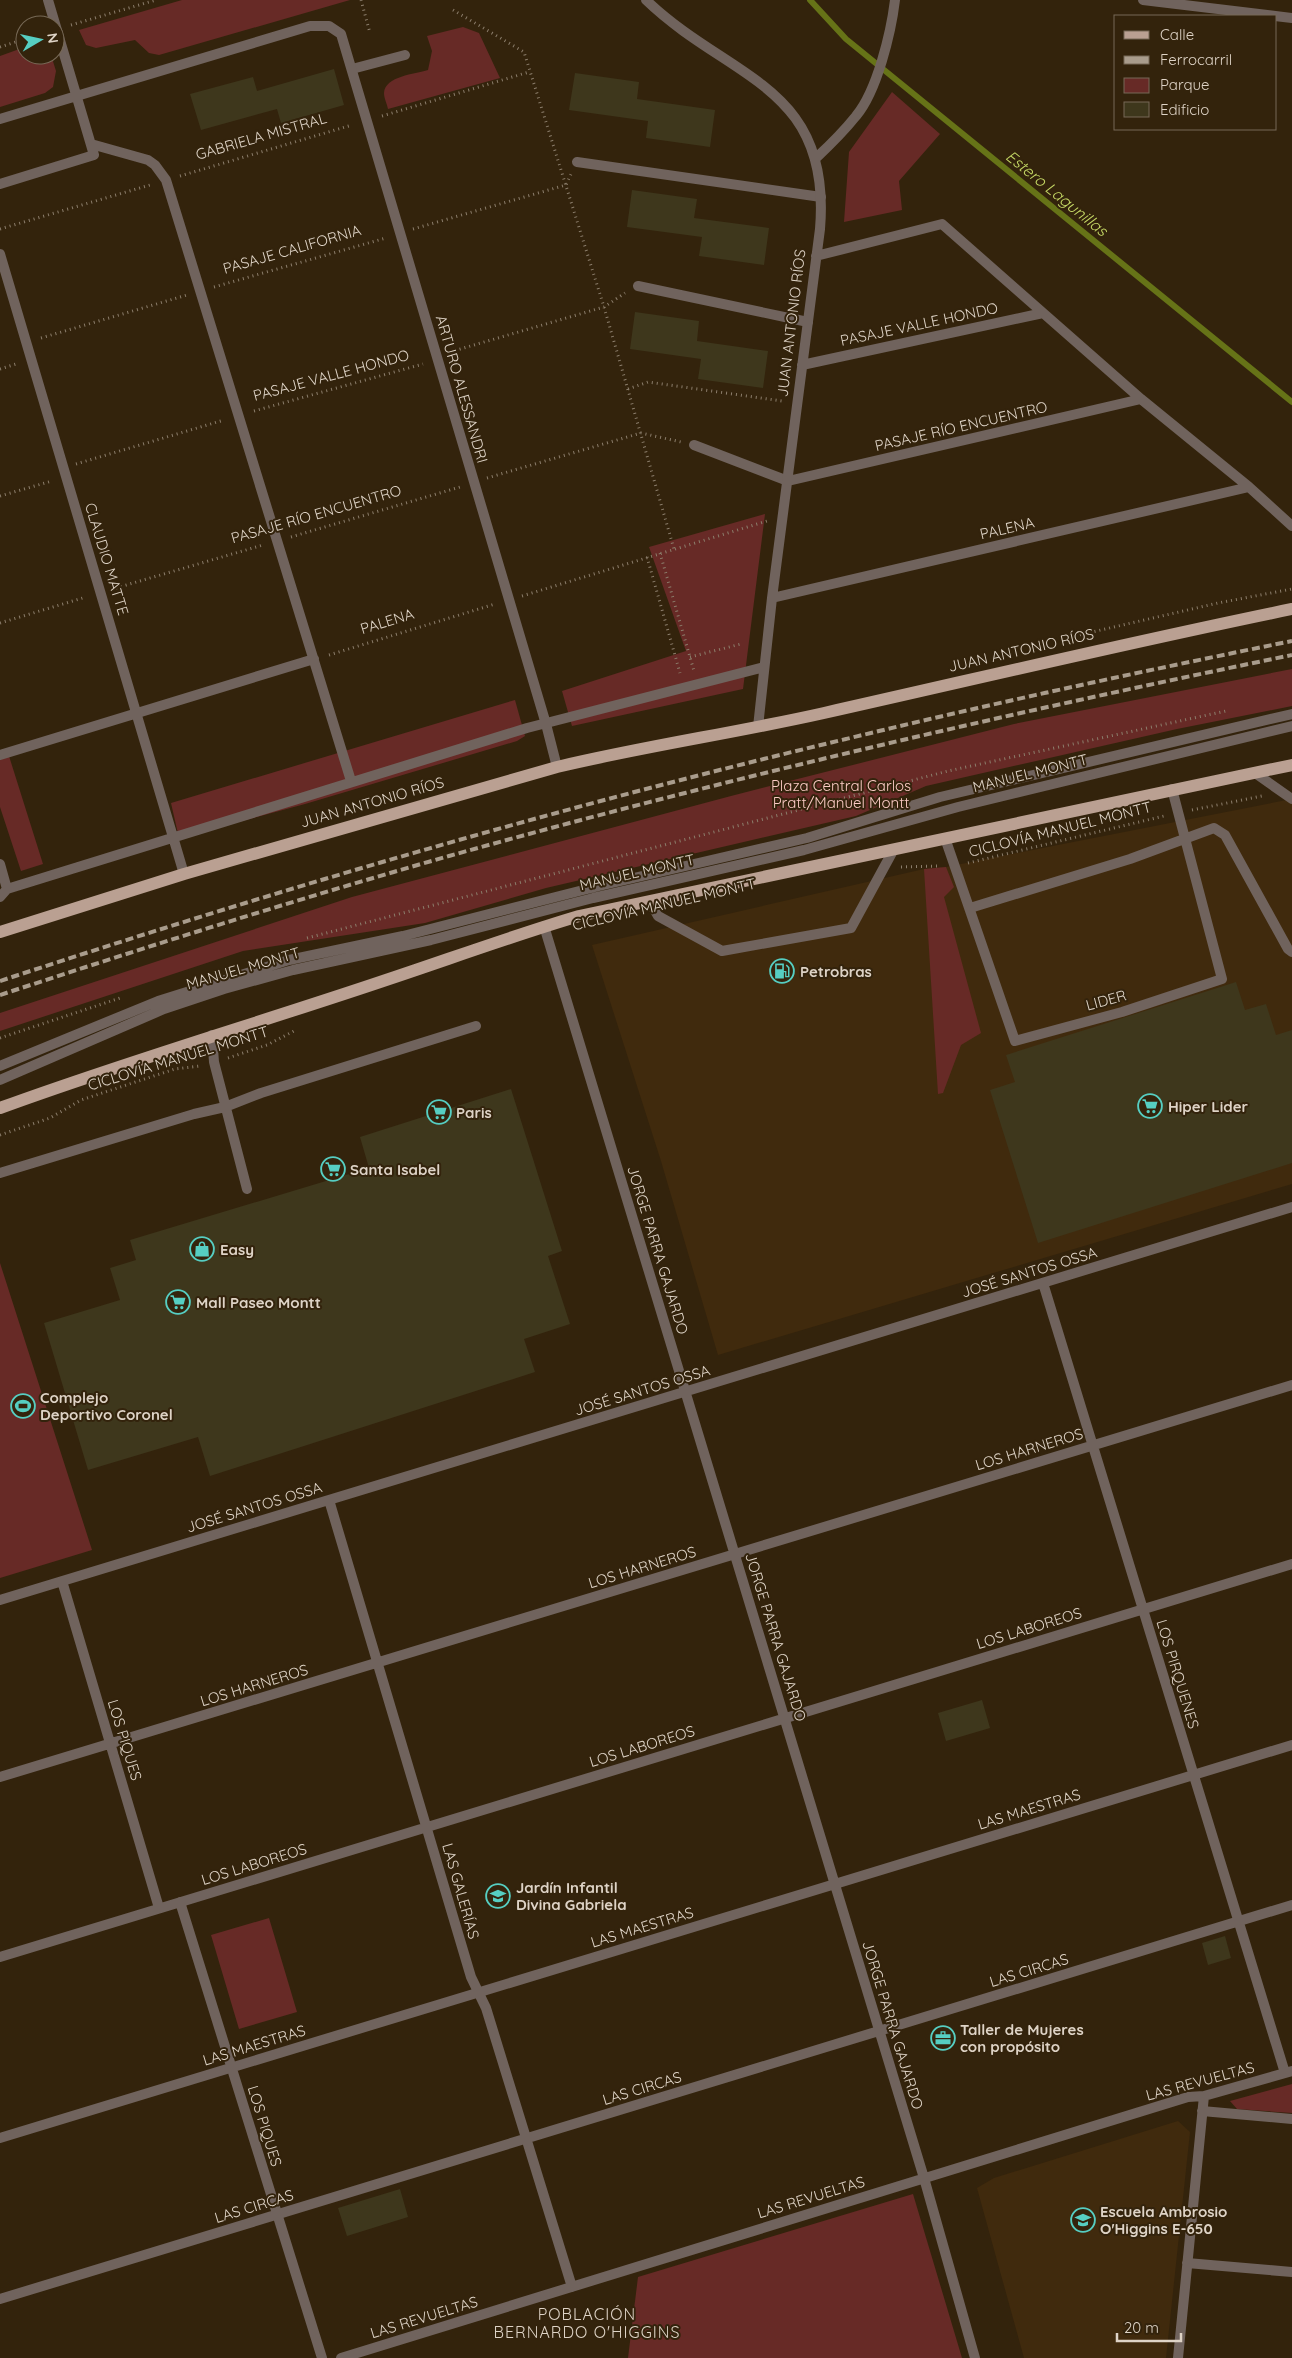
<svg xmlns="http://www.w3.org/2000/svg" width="1292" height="2358" viewBox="0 0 1292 2358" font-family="Quicksand,sans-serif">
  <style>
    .built { fill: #402a0d }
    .green { fill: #672a26 }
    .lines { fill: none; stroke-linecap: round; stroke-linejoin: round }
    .stream { stroke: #667317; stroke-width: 6 }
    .building { fill: #3e371c }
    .path { stroke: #8c7e6c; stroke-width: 3; stroke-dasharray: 1 4; stroke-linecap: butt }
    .service { stroke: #70635d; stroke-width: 10 }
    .minor { stroke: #70635d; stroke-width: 10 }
    .primary { stroke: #baa092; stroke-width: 12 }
    .rail { stroke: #a99c8c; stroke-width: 4; stroke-dasharray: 8 4; stroke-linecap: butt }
    .labels { text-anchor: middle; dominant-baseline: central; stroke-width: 4; stroke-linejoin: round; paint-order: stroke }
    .street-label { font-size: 15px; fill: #ded3c6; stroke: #33230c }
    .park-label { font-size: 15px; fill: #fccbc5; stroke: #33230c }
    .poi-label { font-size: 15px; font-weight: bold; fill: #ded3c6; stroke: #33230c; text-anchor: start }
    .water-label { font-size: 16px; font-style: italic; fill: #c5d865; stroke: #33230c }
    .neighbourhood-label { font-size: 16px; letter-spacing: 1px; fill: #ded3c6; stroke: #33230c }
  </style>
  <rect width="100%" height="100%" fill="#33230c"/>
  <!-- built -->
  <path class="built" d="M1292 799V1184L718 1355 661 1161 592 945 924 869 946 867Z
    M1178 2121 1190 2132 1166 2358H1024L977 2188 994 2178Z"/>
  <!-- green -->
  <path class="green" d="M182 0H350L159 55 149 53 135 40 96 48 86 45 79 30Z
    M463 27 479 33 500 78 388 109C387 104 384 98 384 93 385 76 415 74 428 70L432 51 427 36Z
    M25 47V55H51L56 71 53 87 45 93 0 107V56Z
    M892 92 940 134 899 181 902 210 844 222 849 152Z
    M765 514 743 689 572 726 562 691 686 651 649 547Z
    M1292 669V706L1177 729 926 786 856 816 546 888 425 923 243 951 0 1031V1013L352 897 731 796 1014 724Z
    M515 700 525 736 517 741 305 804 179 838 171 803Z
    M9 756 43 864 21 871 0 807V759Z
    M946 867 954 887 944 897 981 1033 961 1045 943 1093 938 1094 924 869Z
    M0 1263 92 1550 0 1578Z
    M269 1918 297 2012 239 2029 211 1935Z
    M1292 2084V2113L1237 2109 1230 2101Z
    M913 2194 962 2358H628L638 2277Z"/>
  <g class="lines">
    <!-- stream -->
    <path class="stream" d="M810 0 846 39 1292 402"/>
  </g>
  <!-- building -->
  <path class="building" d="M334 69 344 105 281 123 277 109 201 130 190 94 253 77 257 91Z
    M575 73 639 82 637 99 715 110 710 147 646 138 648 121 569 110Z
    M632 190 697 199 694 218 769 228 764 265 699 256 702 237 627 227Z
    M635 312 699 321 697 341 768 351 763 388 698 379 701 359 630 349Z
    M1236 982 1245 1010 1266 1004 1276 1035 1292 1030V1163L1038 1243 990 1090 1015 1082 1006 1055Z
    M511 1089 562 1251 548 1256 570 1324 524 1339 535 1372 210 1476 198 1437 88 1470 44 1323 120 1300 110 1268 136 1260 130 1240 369 1168 360 1137Z
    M982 1700 990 1728 946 1741 938 1713Z
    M1225 1936 1231 1958 1208 1965 1202 1943Z
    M400 2189 408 2217 347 2236 338 2208Z"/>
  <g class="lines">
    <!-- path -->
    <path class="path" d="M361 0 370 33
      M453 10 524 52 604 307 674 549
      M71 25 156 0
      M0 47 25 39
      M382 116 529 72
      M180 176 352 125
      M0 229 150 185
      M413 229 566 185 571 174
      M214 287 386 238
      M41 338 187 295
      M450 352 604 307 625 293
      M0 369 16 364
      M628 389 648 382 782 401
      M254 411 423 364
      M76 464 224 420
      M487 478 641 433 681 442
      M0 496 52 481
      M291 537 460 487
      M660 553 694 671
      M647 557 680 673
      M116 588 263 545
      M522 596 767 521
      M0 623 86 597
      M1075 636 1218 603 1292 589
      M329 655 495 604
      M690 657 741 644
      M1192 810 1262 796
      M968 863 1164 816
      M901 867 940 866
      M307 938 948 771 1226 711
      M0 1038 123 997
      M228 1058 267 1045 296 1030
      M0 1135 50 1118 81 1100 175 1069 200 1066"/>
    <!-- service -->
    <path class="service" d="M352 69 405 55
      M577 162 821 197
      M638 286 808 322
      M694 445 788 481
      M1255 773 1292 799
      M945 838 1015 1041 1122 1012 1222 979 1172 789
      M650 902 658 916 722 951 851 928 894 849
      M970 908 1130 859 1214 828 1225 835 1288 949 1292 952
      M212 1035 214 1062 247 1189
      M0 1066 158 1001 289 960 403 936 599 886 807 838 940 797 1292 714
      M0 1080 164 1009 224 989 293 970 431 940 593 898 804 850 958 807 1292 726
      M0 1173 194 1114 225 1107 261 1093 476 1026"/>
    <!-- minor -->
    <path class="minor" d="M646 0C729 80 832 84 820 229L772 598 758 727
      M1143 0 1292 18
      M0 119 310 26H329L341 34 546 724 557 767
      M91 144 148 160 155 165 166 180 351 781
      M816 158C830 145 844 131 856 116 877 91 891 33 895 0
      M0 184 94 155 48 0
      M0 254 184 874
      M816 256 942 224 1141 399 1249 487 1292 526
      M802 365 1043 313
      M788 481 1141 399
      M772 598 1249 487
      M0 755 314 659
      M0 864 7 889
      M0 897 7 889 527 728 764 667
      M544 926 924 2178 975 2358
      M1043 1283 1285 2073
      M329 1500 471 1977 486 2008 572 2287
      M62 1581 159 1908
      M0 1600 1292 1207
      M0 1777 1292 1385
      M180 1902 322 2358
      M0 1957 1292 1564
      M1202 2111 1292 2119
      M0 2138 1292 1745
      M1187 2263 1292 2272
      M0 2299 1292 1905
      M341 2358 1188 2097 1204 2096 1292 2071
      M1178 2358 1204 2096"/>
    <!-- primary -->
    <path class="primary" d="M0 932 184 874 557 767C645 746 735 733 824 713 980 678 1135 641 1292 609
      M0 1108C128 1061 259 1023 389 979 452 958 515 935 579 916L1292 765"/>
    <!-- rail -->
    <path class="rail" d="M0 981C279 889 560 807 846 739 994 703 1143 671 1292 641
      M0 995C149 946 298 899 449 856 727 778 1009 713 1292 655"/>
  </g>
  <!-- icons -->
  <defs>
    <g id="fuel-ring" transform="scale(1.25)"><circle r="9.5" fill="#33230c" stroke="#56cec2" stroke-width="1.5"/><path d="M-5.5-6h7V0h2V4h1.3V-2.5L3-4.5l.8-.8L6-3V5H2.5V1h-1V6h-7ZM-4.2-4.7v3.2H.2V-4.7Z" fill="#56cec2"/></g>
    <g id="supermarket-ring" transform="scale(1.25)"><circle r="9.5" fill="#33230c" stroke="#56cec2" stroke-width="1.5"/><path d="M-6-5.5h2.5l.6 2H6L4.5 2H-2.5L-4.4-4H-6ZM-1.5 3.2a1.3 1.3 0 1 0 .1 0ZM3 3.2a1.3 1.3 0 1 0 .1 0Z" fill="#56cec2"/></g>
    <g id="shop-ring" transform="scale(1.25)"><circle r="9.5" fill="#33230c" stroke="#56cec2" stroke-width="1.5"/><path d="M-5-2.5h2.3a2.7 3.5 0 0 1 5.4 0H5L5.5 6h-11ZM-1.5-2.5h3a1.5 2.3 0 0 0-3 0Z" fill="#56cec2"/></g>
    <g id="stadium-ring" transform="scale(1.25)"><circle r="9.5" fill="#33230c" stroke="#56cec2" stroke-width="1.5"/><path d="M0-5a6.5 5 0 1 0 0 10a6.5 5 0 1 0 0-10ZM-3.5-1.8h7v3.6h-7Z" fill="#56cec2"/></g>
    <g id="school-ring" transform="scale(1.25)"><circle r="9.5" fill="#33230c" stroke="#56cec2" stroke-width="1.5"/><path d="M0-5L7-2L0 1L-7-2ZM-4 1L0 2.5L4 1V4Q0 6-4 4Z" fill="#56cec2"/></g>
    <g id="office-ring" transform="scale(1.25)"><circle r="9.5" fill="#33230c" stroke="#56cec2" stroke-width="1.5"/><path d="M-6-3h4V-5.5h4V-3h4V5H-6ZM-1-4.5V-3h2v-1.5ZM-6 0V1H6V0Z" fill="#56cec2"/></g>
  </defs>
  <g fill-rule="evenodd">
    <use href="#fuel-ring" x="782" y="971"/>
    <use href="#supermarket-ring" x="1150" y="1106"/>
    <use href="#supermarket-ring" x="439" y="1112"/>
    <use href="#supermarket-ring" x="333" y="1169"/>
    <use href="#shop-ring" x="202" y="1249"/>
    <use href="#supermarket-ring" x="178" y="1302"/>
    <use href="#stadium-ring" x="23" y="1406"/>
    <use href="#school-ring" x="498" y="1896"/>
    <use href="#office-ring" x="943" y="2038"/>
    <use href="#school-ring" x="1083" y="2220"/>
  </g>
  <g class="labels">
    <!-- street labels -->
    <g class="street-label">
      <text transform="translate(261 136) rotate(-16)">GABRIELA MISTRAL</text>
      <text transform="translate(292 249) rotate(-16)">PASAJE CALIFORNIA</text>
      <text transform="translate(791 323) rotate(-83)">JUAN ANTONIO RÍOS</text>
      <text transform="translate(919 324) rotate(-12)">PASAJE VALLE HONDO</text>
      <text transform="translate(331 375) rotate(-15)">PASAJE VALLE HONDO</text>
      <text transform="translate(462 389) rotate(74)">ARTURO ALESSANDRI</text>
      <text transform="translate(961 426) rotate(-13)">PASAJE RÍO ENCUENTRO</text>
      <text transform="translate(316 514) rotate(-16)">PASAJE RÍO ENCUENTRO</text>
      <text transform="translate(1007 528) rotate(-13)">PALENA</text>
      <text transform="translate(107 559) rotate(73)">CLAUDIO MATTE</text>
      <text transform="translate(387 621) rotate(-17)">PALENA</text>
      <text transform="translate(1021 650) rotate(-13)">JUAN ANTONIO RÍOS</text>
      <text transform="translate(1030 773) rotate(-14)">MANUEL MONTT</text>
      <text transform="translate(372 802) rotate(-16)">JUAN ANTONIO RÍOS</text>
      <text transform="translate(1060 829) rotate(-14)">CICLOVÍA MANUEL MONTT</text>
      <text transform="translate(637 872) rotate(-13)">MANUEL MONTT</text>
      <text transform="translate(664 904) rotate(-13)">CICLOVÍA MANUEL MONTT</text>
      <text transform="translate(243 968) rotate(-16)">MANUEL MONTT</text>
      <text transform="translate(1106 1000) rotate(-15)">LIDER</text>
      <text transform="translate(178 1058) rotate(-17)">CICLOVÍA MANUEL MONTT</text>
      <text transform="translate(658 1250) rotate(73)">JORGE PARRA GAJARDO</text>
      <text transform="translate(1029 1272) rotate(-17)">JOSÉ SANTOS OSSA</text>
      <text transform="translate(642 1390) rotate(-17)">JOSÉ SANTOS OSSA</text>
      <text transform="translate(1029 1449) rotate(-17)">LOS HARNEROS</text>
      <text transform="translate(254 1507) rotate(-17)">JOSÉ SANTOS OSSA</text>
      <text transform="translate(642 1567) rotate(-17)">LOS HARNEROS</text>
      <text transform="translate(1029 1628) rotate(-17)">LOS LABOREOS</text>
      <text transform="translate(776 1637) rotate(73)">JORGE PARRA GAJARDO</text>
      <text transform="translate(1178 1674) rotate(73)">LOS PIRQUENES</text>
      <text transform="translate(254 1685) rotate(-17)">LOS HARNEROS</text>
      <text transform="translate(125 1740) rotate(73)">LOS PIQUES</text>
      <text transform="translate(642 1746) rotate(-17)">LOS LABOREOS</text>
      <text transform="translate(1029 1809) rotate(-17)">LAS MAESTRAS</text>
      <text transform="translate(254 1864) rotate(-17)">LOS LABOREOS</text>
      <text transform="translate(461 1891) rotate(74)">LAS GALERÍAS</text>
      <text transform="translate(642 1927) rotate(-17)">LAS MAESTRAS</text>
      <text transform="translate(1029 1970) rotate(-17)">LAS CIRCAS</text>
      <text transform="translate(893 2025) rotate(73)">JORGE PARRA GAJARDO</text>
      <text transform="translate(254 2045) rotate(-17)">LAS MAESTRAS</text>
      <text transform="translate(1200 2081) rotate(-15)">LAS REVUELTAS</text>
      <text transform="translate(642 2088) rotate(-17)">LAS CIRCAS</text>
      <text transform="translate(265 2126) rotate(73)">LOS PIQUES</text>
      <text transform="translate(811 2197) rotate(-17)">LAS REVUELTAS</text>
      <text transform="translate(254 2206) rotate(-17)">LAS CIRCAS</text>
      <text transform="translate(424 2317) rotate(-17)">LAS REVUELTAS</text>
    </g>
    <!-- park labels -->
    <g class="park-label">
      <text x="841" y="785">Plaza Central Carlos<tspan x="841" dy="17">Pratt/Manuel Montt</tspan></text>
    </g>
    <!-- poi labels -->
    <g class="poi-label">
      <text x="800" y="971">Petrobras</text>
      <text x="1168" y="1106">Hiper Lider</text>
      <text x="456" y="1112">Paris</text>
      <text x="350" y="1169">Santa Isabel</text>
      <text x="220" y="1249">Easy</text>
      <text x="196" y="1302">Mall Paseo Montt</text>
      <text x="40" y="1397">Complejo<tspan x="40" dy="17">Deportivo Coronel</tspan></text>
      <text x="516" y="1887">Jardín Infantil<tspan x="516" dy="17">Divina Gabriela</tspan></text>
      <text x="960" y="2029">Taller de Mujeres<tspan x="960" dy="17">con propósito</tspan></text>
      <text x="1100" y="2211">Escuela Ambrosio<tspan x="1100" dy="17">O'Higgins E-650</tspan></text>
    </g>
    <!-- water labels -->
    <g class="water-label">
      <text transform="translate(1057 193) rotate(39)">Estero Lagunillas</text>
    </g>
    <!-- neighbourhood labels -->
    <g class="neighbourhood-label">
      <text x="587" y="2314">POBLACIÓN<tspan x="587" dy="18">BERNARDO O'HIGGINS</tspan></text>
    </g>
  </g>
  <!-- legend -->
  <rect x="1114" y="15" width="162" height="115" fill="#33230c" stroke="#776956"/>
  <rect x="1124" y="31" width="25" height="8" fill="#baa092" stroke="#776956"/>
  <text x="1160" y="40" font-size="15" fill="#ded3c6">Calle</text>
  <rect x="1124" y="56" width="25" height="8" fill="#a99c8c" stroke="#776956"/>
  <text x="1160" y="65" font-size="15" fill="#ded3c6">Ferrocarril</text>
  <rect x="1124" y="78" width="25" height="15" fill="#672a26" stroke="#776956"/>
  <text x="1160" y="90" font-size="15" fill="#ded3c6">Parque</text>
  <rect x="1124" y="102" width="25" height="15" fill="#3e371c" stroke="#776956"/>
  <text x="1160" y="115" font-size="15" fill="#ded3c6">Edificio</text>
  <!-- north arrow -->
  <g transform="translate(40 40) rotate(81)"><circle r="24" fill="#33230c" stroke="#776956"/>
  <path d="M0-4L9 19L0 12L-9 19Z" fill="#56cec2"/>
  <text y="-8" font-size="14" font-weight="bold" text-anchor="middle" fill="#ded3c6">N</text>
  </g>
  <!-- scale -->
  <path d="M1117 2333v8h64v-8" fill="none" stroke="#ded3c6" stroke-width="2.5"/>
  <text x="1124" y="2333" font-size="15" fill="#ded3c6" stroke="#33230c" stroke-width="4" paint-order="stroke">20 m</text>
</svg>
